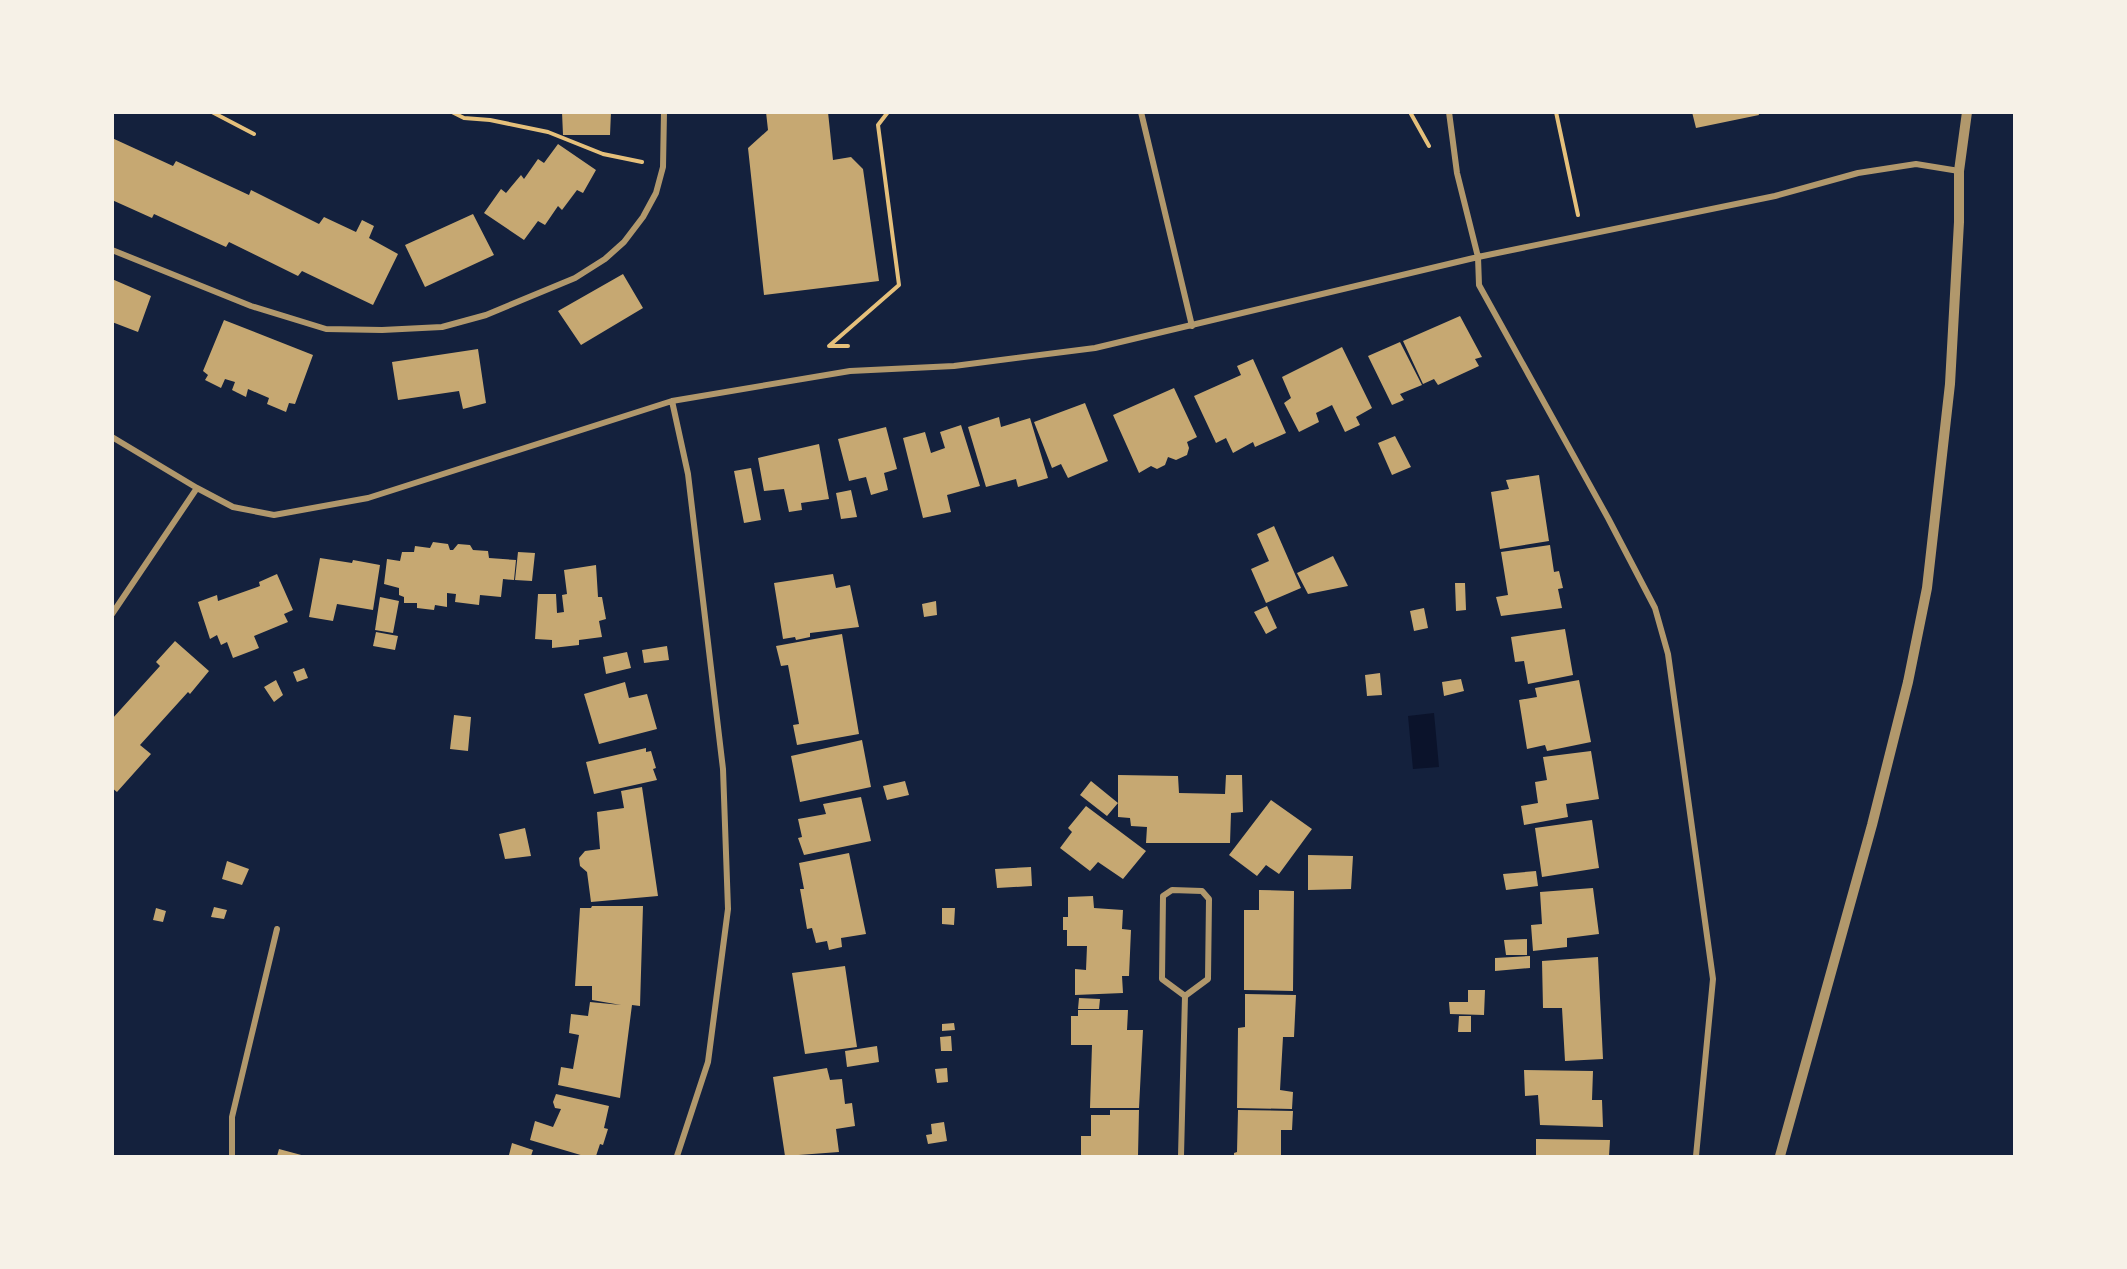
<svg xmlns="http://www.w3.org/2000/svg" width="2127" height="1269" viewBox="0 0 2127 1269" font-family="'IBM Plex Serif',serif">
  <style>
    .water { fill: #0b132b }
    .building { fill: #c6a872 }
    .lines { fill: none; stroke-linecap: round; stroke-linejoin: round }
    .path { stroke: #e5c07b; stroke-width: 4 }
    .minor { stroke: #b1986c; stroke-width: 6 }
    .tertiary { stroke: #b1986c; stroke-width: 10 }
  </style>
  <rect width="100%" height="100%" fill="#14213d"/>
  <!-- water -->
  <path class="water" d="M1434 713 1439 767 1413 769 1408 716Z"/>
  <!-- building -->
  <path class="building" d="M562 112H611L610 135H563Z
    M766 112H828L833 160 851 157 863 169 879 281 764 295 748 148 768 130Z
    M1692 112H1758L1759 115 1696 128Z
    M112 138 173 166 176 161 249 195 251 190 319 224 324 217 356 232 362 220 374 226 369 238 398 254 373 305 302 271 298 276 229 242 226 247 154 214 152 218 112 200Z
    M558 144 596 170 583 193 577 190 562 210 558 206 545 225 538 221 524 240 484 213 501 189 506 193 521 175 524 179 538 159 544 163Z
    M473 214 494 255 425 287 405 245Z
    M623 274 643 308 581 345 558 311Z
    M112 279 151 296 138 332 112 322Z
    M1460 316 1482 357 1475 359 1479 366 1438 385 1434 379 1423 384 1403 341Z
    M224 320 313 355 295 404 289 403 286 412 267 404 269 398 248 389 246 397 232 390 235 382 225 379 221 388 205 380 208 375 203 371Z
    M1400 342 1422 385 1400 394 1404 400 1392 405 1368 356Z
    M1342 347 1372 408 1356 417 1360 425 1345 432 1332 405 1316 413 1319 422 1299 432 1284 403 1291 398 1282 377Z
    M478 349 486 403 463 409 459 391 398 400 392 362Z
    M1253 359 1286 433 1255 447 1253 442 1233 453 1226 438 1216 443 1194 396 1241 375 1237 366Z
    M1174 388 1197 437 1187 442 1189 448 1187 455 1176 460 1168 457 1165 465 1157 469 1151 466 1139 473 1113 415Z
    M1085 403 1108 461 1068 478 1061 464 1052 468 1034 422Z
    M999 417 1001 427 1030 418 1048 478 1018 487 1016 479 986 487 968 427Z
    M961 425 980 486 947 495 951 512 923 518 903 438 925 432 931 453 945 448 940 432Z
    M886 427 897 469 884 473 888 490 871 495 866 477 849 481 838 439Z
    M1395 436 1411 467 1392 475 1378 443Z
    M819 444 829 499 801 503 802 510 789 512 784 489 764 491 758 458Z
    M751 468 761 520 744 523 734 471Z
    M1539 475 1549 541 1500 549 1491 492 1509 489 1506 480Z
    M851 490 857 517 841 519 836 493Z
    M1274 526 1301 588 1266 603 1251 569 1269 561 1257 534Z
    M433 542 448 544 450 550H453L458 544 470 545 473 550 488 551 489 558 516 560 514 580 503 579 501 597 480 595 479 605 455 602 456 594 447 593V607L435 605 434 610 417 608V603H404V597L399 595V588L384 584 387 559 400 561 402 552H414L415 546 430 548Z
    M1550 545 1554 572 1559 571 1563 588 1558 589 1562 608 1501 616 1496 597 1508 595 1501 552Z
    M518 552 535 553 532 581 515 580Z
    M1333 556 1348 586 1308 594 1297 573Z
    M320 558 352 563 353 560 380 565 373 610 337 604 333 621 309 617Z
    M596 565 598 597H602L606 619 599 621 602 637 579 640V645L552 648V640L535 639 538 594H556L557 613 564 612 562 595 567 594 564 570Z
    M277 574 293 610 284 614 288 622 254 636 259 648 233 658 227 642 221 645 217 635 210 639 198 602 217 595 218 601 260 586 259 582Z
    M833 574 836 588 850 585 859 627 810 633V637L796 640 795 637 783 639 774 583Z
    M1455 583H1465L1466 610 1456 611Z
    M380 597 399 601 393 633 375 630Z
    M936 601 937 615 924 617 922 604Z
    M1267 606 1277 628 1266 634 1254 612Z
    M1424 608 1428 628 1414 631 1410 611Z
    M1565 629 1573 675 1528 684 1524 661 1515 662 1511 637Z
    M376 632 398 636 395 650 373 646Z
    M842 634 859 734 797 745 793 725 799 724 788 665 781 666 776 646Z
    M175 641 209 671 190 694 188 692 140 745 151 754 117 792 112 788V719L160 666 156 662Z
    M667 646 669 660 644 663 642 650Z
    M627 652 631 668 606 674 603 657Z
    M304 668 308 678 297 682 293 672Z
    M1380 673 1382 695 1367 696 1365 675Z
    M1461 679 1464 691 1444 696 1442 682Z
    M276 680 283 695 274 702 264 687Z
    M1579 680 1591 742 1547 751 1545 745 1527 749 1519 700 1537 697 1535 688Z
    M625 682 629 698 647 694 657 729 599 744 584 694Z
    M454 715 471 717 468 751 450 749Z
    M862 740 871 787 800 802 791 756Z
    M646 748V752L651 751 656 768 653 769 657 780 594 794 586 762Z
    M1591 751 1599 799 1566 804 1568 817 1524 825 1521 806 1538 803 1535 782 1547 780 1543 757Z
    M1118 775 1178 776 1179 793 1225 794 1226 775H1242L1243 812 1231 813 1230 843H1146L1147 827 1131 826 1130 818 1118 817Z
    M905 781 909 795 887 800 883 786Z
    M1091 781 1118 803 1107 816 1080 795Z
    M642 787 658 896 591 902 587 872 580 866 579 858 585 851 600 849 597 812 624 808 621 791Z
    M861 797 871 841 804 855 798 838 802 837 798 819 826 814 823 804Z
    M1271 800 1312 829 1279 874 1266 865 1257 876 1229 855Z
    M1086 806 1146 851 1123 879 1098 862 1090 871 1060 848 1072 832 1068 828Z
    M1592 820 1599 868 1542 877 1535 828Z
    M525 828 531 856 505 859 499 834Z
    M849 853 866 934 841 938 842 947 829 950 827 941 816 943 812 928 807 929 800 889H804L799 863Z
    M1308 855 1353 856 1351 889 1308 890Z
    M227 861 249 869 242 885 222 879Z
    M1031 867 1032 886 997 888 995 869Z
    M1536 871 1538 886 1506 890 1503 874Z
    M1593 888 1599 934 1567 938V947L1533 951 1531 925 1542 924 1540 892Z
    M1259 890 1294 891 1293 991 1244 990V910H1259Z
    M1093 896 1094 908 1123 910 1122 929 1131 930 1129 976H1122L1123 993 1075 995V969L1086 970 1087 946H1067V930H1063V917H1068V897Z
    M592 906H643L640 1006 632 1005 620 1098 558 1085 561 1067 573 1069 579 1035 569 1033 571 1014 588 1016 590 1002 621 1005 592 1000V986H575L580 908H591Z
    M214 907 227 910 224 919 211 917Z
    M156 908 166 911 163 922 153 920Z
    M942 908H955L954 925 942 924Z
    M1527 939V955H1506L1504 940Z
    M1530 956V968L1495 971V958Z
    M1598 957 1603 1059 1565 1061 1562 1008H1543L1542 961Z
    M845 966 857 1047 805 1054 792 973Z
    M1468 990H1485L1484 1015 1450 1014 1449 1002H1468Z
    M1245 994 1296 995 1294 1037H1283L1280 1090 1293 1092 1292 1109 1237 1108 1238 1028 1245 1027Z
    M1079 998 1100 999 1099 1009H1078Z
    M1078 1010H1128L1127 1030H1143L1139 1108H1090L1092 1045H1071V1016H1078Z
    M1459 1016H1471V1032H1458Z
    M954 1023 955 1030 942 1031V1024Z
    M951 1036 952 1051H941L940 1037Z
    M877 1046 879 1062 847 1067 845 1051Z
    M827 1068 830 1080 842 1079 845 1104 852 1103 855 1126 836 1129 839 1152 785 1156 773 1077Z
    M947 1068 948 1082 937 1083 935 1069Z
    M1524 1070 1593 1071 1592 1100H1602L1603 1127 1540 1125 1538 1095 1525 1096Z
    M556 1094 609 1106 604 1128 608 1129 603 1145 600 1144 596 1156H584L530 1140 535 1121 553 1127 561 1109 555 1108 553 1102Z
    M1110 1110H1139L1138 1156H1081V1136H1091V1115H1110Z
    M1238 1110 1293 1111 1292 1130H1281V1156H1234V1153L1237 1152Z
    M944 1122 947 1141 928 1144 926 1135 932 1134 931 1124Z
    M1536 1139 1610 1140 1609 1156H1536Z
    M512 1143 533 1150 531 1156 509 1155Z
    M279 1149 305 1156H277Z"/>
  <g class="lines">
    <!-- path -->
    <path class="path" d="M212 112 254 134
      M452 112 464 118 490 120 548 132 603 154 642 162
      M1410 112 1429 146
      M1556 112 1578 215
      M848 346H829L899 285 878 125 888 112"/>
    <!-- minor -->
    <path class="minor" d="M1141 112 1192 326
      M1449 112 1457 173 1478 257 1479 285 1608 518 1655 608 1668 654 1713 979 1696 1156
      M112 250 251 306 326 329 382 330 442 327 486 315 575 278 605 259 624 242 643 217 656 193 663 167 664 112
      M672 401 688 474 723 769 728 909 708 1062 677 1156
      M112 437 197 488 233 507 274 515 368 498 672 401 850 371 954 366 1095 348 1478 257 1775 196 1858 173 1916 164 1959 171
      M112 614 197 488
      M1172 890 1202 891 1209 899 1208 979 1185 996 1162 979 1163 896Z
      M232 1156V1117L277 929
      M1181 1156 1185 996"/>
    <!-- tertiary -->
    <path class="tertiary" d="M1780 1156 1872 825 1908 682 1927 588 1950 384 1959 222V171L1967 112"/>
  </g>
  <!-- border -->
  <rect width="2127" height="1269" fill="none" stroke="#f6f1e7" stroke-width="228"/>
</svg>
